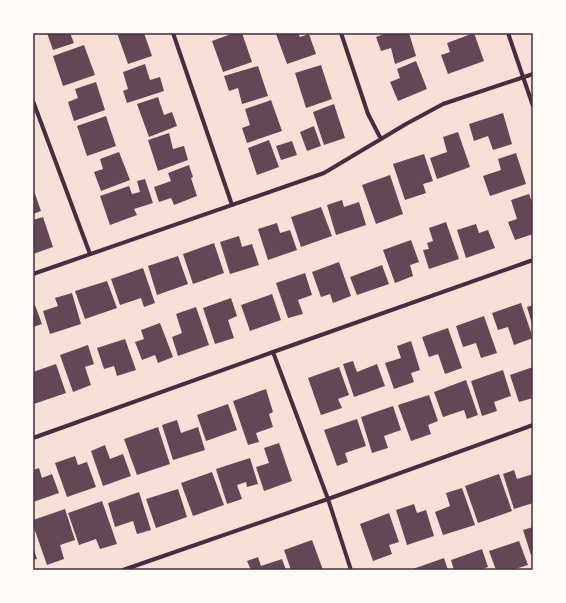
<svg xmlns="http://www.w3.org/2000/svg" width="566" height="603" viewBox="0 0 566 603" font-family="'Varela Round',sans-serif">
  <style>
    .building { fill: #644757 }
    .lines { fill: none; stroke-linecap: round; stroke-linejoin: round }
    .minor { stroke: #4a2c40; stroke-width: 4 }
    .neatline { fill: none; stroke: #4a2c40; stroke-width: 1.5 }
  </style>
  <rect width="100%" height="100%" fill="#f7e1d7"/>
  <!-- building -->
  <path class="building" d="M47 33H70L74 43 53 50Z
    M117 33H144L152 56 128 64Z
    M234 33H242L252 62 223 72 212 41Z
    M280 33H298L300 37 309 34 316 54 287 64 276 34Z
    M387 33H409L416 56 395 64 391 48 381 51 376 37Z
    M474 33 484 61 448 74 441 55 450 52 447 43Z
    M84 45 95 75 63 86 53 56Z
    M416 61 427 89 398 101 390 82 400 78 397 69Z
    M145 64 150 80 160 77 164 91 127 103 123 91 128 89 123 72Z
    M321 65 332 99 306 108 295 73Z
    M258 66 268 96 242 104 238 88 229 91 224 76Z
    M96 82 105 110 74 121 68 102 78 98 75 89Z
    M158 97 164 115 172 112 177 126 149 137 137 104Z
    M271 100 282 131 247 143 242 128 250 125 245 109Z
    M334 104 345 138 324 145 313 112Z
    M503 113 512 144 493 150 488 136 474 141 469 124Z
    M106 116 116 146 87 156 77 126Z
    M314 126 321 146 307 151 300 132Z
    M458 132 470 167 437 179 430 158 447 152 443 137Z
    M169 133 173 149 184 146 188 160 158 171 148 140Z
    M269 140 279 167 257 175 248 148Z
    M292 141 297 155 281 160 276 146Z
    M119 152 130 180 101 191 94 172 103 169 100 159Z
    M516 153 526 184 490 196 483 176 501 170 498 159Z
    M424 154 433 181 423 184 426 193 405 200 393 164Z
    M189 165 193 177 191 178 197 196 174 205 171 198 159 202 154 187 171 181 168 173Z
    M390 175 403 214 376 224 362 185Z
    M145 179 153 203 134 209 137 215 110 225 100 196 129 186 132 194 140 192 137 181Z
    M33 188 41 211 33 214Z
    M529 194 533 205V234L515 240 508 222 517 219 511 200Z
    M342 200 344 207 359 202 366 225 336 235 327 205Z
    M321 207 332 236 301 247 291 217Z
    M43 217 53 247 33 254V220Z
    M446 222 459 259 429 269 423 250 429 249 427 243 433 241 429 228Z
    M277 223 280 233 290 230 297 250 268 260 258 229Z
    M476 224 479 233 488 230 495 248 466 258 457 230Z
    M239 236 242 247 252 244 259 265 230 274 220 242Z
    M411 240 419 262 410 265 413 276 395 283 383 250Z
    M214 243 224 273 193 284 183 254Z
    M178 256 188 284 157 295 148 266Z
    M339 262 351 296 333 303 330 294 321 297 312 272Z
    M382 265 389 284 357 295 350 277Z
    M143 268 155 303 144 307 141 298 120 305 111 279Z
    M305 273 312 295 298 300 303 314 288 318 276 283Z
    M107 281 117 308 85 319 75 291Z
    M72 293 81 324 50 334 43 311 58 306 55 298Z
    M272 294 281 320 250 331 241 305Z
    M231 298 237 316 228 320 234 338 215 344 203 308Z
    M521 303 533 338 514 345 508 327 498 330 492 313Z
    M35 305 42 324 33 327V306Z
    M533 305V327L527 307Z
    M196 307 209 345 178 356 172 337 182 333 176 314Z
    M484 316 497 353 481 358 476 343 463 347 456 326Z
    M160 323 173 357 158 363 155 355 142 360 135 342 144 339 141 330Z
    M448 328 462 368 445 374 438 354 429 357 422 337Z
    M125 339 136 370 117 376 114 366 104 369 97 348Z
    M411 341 420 370 411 373 414 382 394 389 385 363 401 358 397 346Z
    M88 345 94 364 85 367 91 385 73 392 60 355Z
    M353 361 357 372 377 364 385 386 354 397 343 364Z
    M56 364 66 393 34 404 33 401V372Z
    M339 367 349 395 338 399 342 408 321 415 308 378Z
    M533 367V398L519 402 510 375Z
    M503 370 511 396 494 402 497 411 482 416 471 381Z
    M466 380 478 415 467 419 464 410 443 417 434 392Z
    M266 389 273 412 269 414 273 427 256 433 259 442 248 445 233 401Z
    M429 395 438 421 428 425 431 434 411 441 398 405Z
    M228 404 237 430 206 441 197 415Z
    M393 406 401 430 384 436 388 448 372 453 361 417Z
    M357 419 366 446 345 453 348 462 337 466 324 430Z
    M177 420 181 433 198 427 205 450 173 460 162 425Z
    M158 427 170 464 137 475 124 439Z
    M279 443 292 481 264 491 256 467 269 463 264 448Z
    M105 445 110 459 123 454 131 476 103 486 91 451Z
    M75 456 78 465 87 462 96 487 67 497 55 463Z
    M250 458 258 484 247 487 246 482 237 485 242 499 227 504 216 469Z
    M39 468 42 478 52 474 59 493 33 502V470Z
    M514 470 517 479 533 474V503L514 509 503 474Z
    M212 472 224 505 193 516 181 483Z
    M499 474 512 511 478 523 465 486Z
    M462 488 475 525 443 535 435 512 450 506 446 493Z
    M178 489 187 517 156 528 146 499Z
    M139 492 151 530 137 534 133 521 115 527 108 503Z
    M102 501 117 544 100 549 96 539 79 545 68 513Z
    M414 504 417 513 426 510 434 536 407 545 396 510Z
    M65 509 75 540 60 545 64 559 47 565 33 525V520Z
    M389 513 399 542 389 545 392 554 373 561 360 524Z
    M533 527V554L531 555 523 530Z
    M312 540 323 570H291L284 550Z
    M519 541 528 565 512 570H496L489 551Z
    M33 547 37 559 33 560Z
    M482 549 488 567 480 570H454L451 560Z
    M258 557 261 566 282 559 286 570H251L247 561Z
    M444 558 448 570H413V569Z"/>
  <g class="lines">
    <!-- minor -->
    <path class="minor" d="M173 33 232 205
      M341 33 368 114 381 139
      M508 33 533 106
      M33 101 90 254
      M33 274 324 173 381 139 406 124 443 104 533 74
      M273 352 328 499 351 570
      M33 438 273 352 533 260
      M123 570 328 499 533 425"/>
  </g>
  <!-- border -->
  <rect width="566" height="603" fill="none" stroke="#fffaf5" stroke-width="68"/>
  <rect x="34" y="34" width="498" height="535" class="neatline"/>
</svg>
